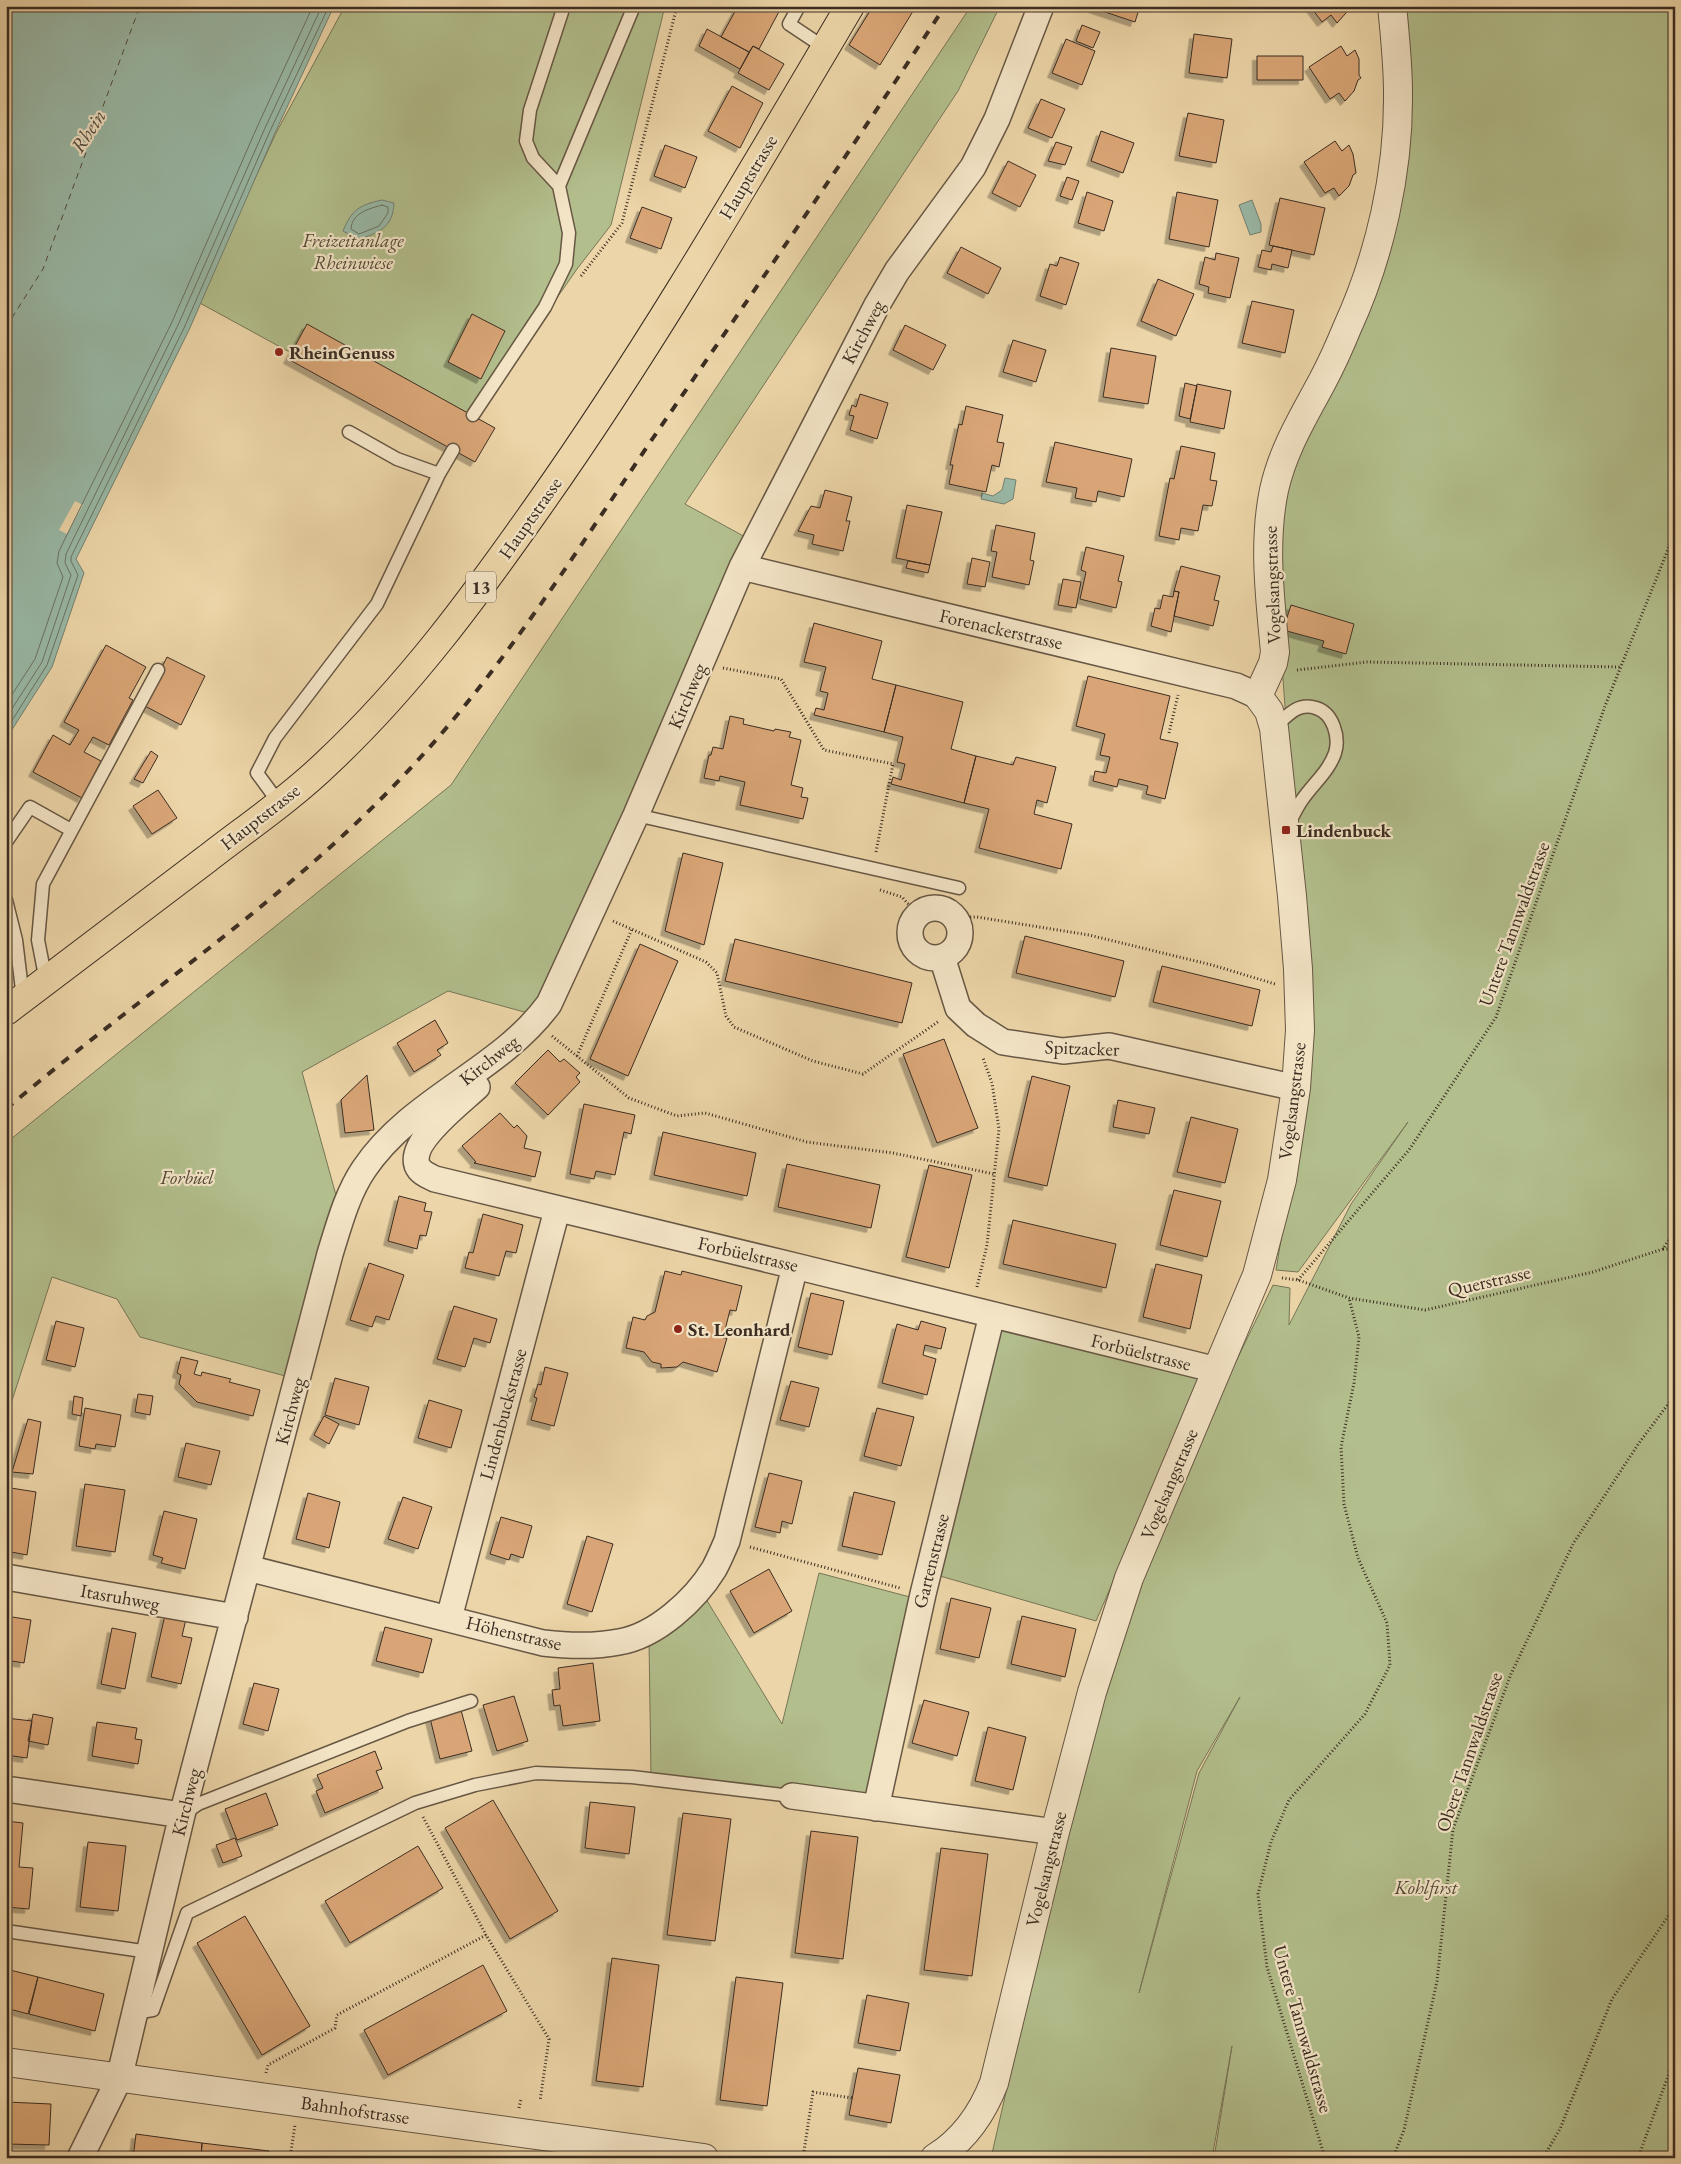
<svg xmlns="http://www.w3.org/2000/svg" width="1681" height="2164" viewBox="0 0 1681 2164" font-family="'EB Garamond',serif">
  <style>
    .green { fill: #b2be8c; stroke: #767657; fill-rule: evenodd }
    .water { fill: #99b9a7; stroke: #738172 }
    .pier { fill: #ecd5a8 }
    .lines { fill: none; stroke-linecap: round; stroke-linejoin: round }
    .shore { stroke: #6a7364; stroke-width: 1 }
    .ferry { stroke: #4e493d; stroke-width: 1; stroke-dasharray: 6 5; stroke-linecap: butt }
    .building { fill: #d9a576; stroke: #3b2d22; filter: url(#shadow) }
    .service-casing { stroke: #675744; stroke-width: 15 }
    .minor-casing { stroke: #675744; stroke-width: 28 }
    .tertiary-casing { stroke: #675744; stroke-width: 30 }
    .primary-casing { stroke: #3b2d22; stroke-width: 30 }
    .path { stroke: #3b2d22; stroke-width: 3; stroke-dasharray: 1 2.5; stroke-linecap: butt }
    .service { stroke: #f3e4c6; stroke-width: 12 }
    .minor { stroke: #f3e4c6; stroke-width: 25 }
    .tertiary { stroke: #f3e4c6; stroke-width: 28 }
    .primary { stroke: #ecd5a8; stroke-width: 28 }
    .rail { stroke: #3b2d22; stroke-width: 4; stroke-dasharray: 9 9; stroke-linecap: butt }
    .poi-dot { fill: #8f2418; stroke: #f3e4c6; stroke-width: 2 }
    .labels { text-anchor: middle; dominant-baseline: central; stroke-width: 4.5; stroke-linejoin: round; paint-order: stroke }
    .shield { fill: #f3e4c6; stroke: #726453; stroke-width: 1 }
    .shield-label { font-size: 18px; font-weight: bold; fill: #3b2d22 }
    .street-label { font-size: 19px; fill: #3b2d22; stroke: #f3e4c6 }
    .park-label { font-size: 19px; font-style: italic; fill: #534a37; stroke: #f3e4c6 }
    .poi-label { font-size: 19px; font-weight: bold; fill: #3b2d22; stroke: #f3e4c6; text-anchor: start }
    .water-label { font-size: 20px; font-style: italic; fill: #4e493d; stroke: #f3e4c6 }
  </style>
  <defs>
    <filter id="shadow"><feDropShadow dx="-4.5" dy="4.5" stdDeviation="0" flood-color="#0004"/></filter>
  </defs>
  <rect width="100%" height="100%" fill="#ecd5a8"/>
  <filter id="stains"><feTurbulence type="fractalNoise" baseFrequency=".004" numOctaves="4"/><feColorMatrix values="0 0 0 0 .2 0 0 0 0 .09 0 0 0 0 .02 0 0 0 .5 -.17"/></filter>
  <radialGradient id="worn" r=".72"><stop offset=".6" stop-color="#630" stop-opacity="0"/><stop offset="1" stop-color="#630" stop-opacity=".3"/></radialGradient>
  <!-- green -->
  <path class="green" d="M345 6H665L611 225 577 269 456 443 198 302 276 133Z
    M971 6H1000L958 91 685 504 747 538 535 1015 448 991 302 1072 337 1199 289 1377 140 1337 117 1299 52 1277 6 1419V1143L451 785Z
    M1397 6H1675V2158H1214L1232 2046 1212 2158H991L1081 1763 1135 1586 1213 1409 1273 1285 1290 1288 1289 1325 1351 1204 1408 1122 1298 1272 1276 1270 1311 1059 1274 557 1287 471 1346 356 1400 211 1404 51ZM1240 1697 1199 1773 1139 1993 1197 1771Z
    M1000 1327 1203 1375 1096 1621 940 1576Z
    M819 1573 910 1597 870 1799 651 1774 649 1641 706 1599 782 1724Z"/>
  <!-- water -->
  <path class="water" d="M6 6H334L275 133 189 330 76 559 84 573 52 667 6 739Z
    M382 200 394 203C393 228 379 232 358 240L343 231C352 209 360 205 382 200Z
    M1252 200 1261 224V232L1250 235 1239 205Z
    M1005 478 1016 480 1013 499 1004 504 981 499 982 493 993 496 1002 490Z"/>
  <!-- pier -->
  <path class="pier" d="M75 501 83 505 67 534 59 530Z"/>
  <g class="lines">
    <!-- shore -->
    <path class="shore" d="M382 205 388 207V213L379 226 359 234 351 229C352 213 368 209 382 205Z
      M6 704 35 659 63 577 57 563 59 551 172 322 258 125 313 6
      M6 718 42 662 71 575 65 563 66 554 178 325 265 128 322 6
      M6 730 47 665 78 575 71 561V557L184 328 270 131 329 6"/>
    <!-- ferry -->
    <path class="ferry" d="M6 327 43 269 140 6"/>
  </g>
  <!-- building -->
  <path class="building" d="M738 6H782L759 49 753 46 749 52 721 37Z
    M873 6H912L915 8 880 65 849 45Z
    M1093 6H1140L1135 22 1093 8Z
    M1310 6H1349L1346 13 1337 23 1331 15 1322 22Z
    M1082 25 1100 32 1093 48 1076 41Z
    M707 29 749 52 740 69 699 46Z
    M1194 34 1232 39 1227 78 1189 73Z
    M1066 39 1095 51 1082 85 1052 73Z
    M753 46 784 64 769 90 738 73Z
    M1341 46 1347 56 1355 50 1359 59V75L1361 78 1358 80 1354 91 1345 101 1339 93 1330 99 1309 67Z
    M1257 56H1303V80H1257Z
    M732 86 763 103 740 148 708 131Z
    M1041 99 1065 109 1052 138 1028 128Z
    M1188 113 1224 120 1216 163 1179 156Z
    M1101 131 1134 143 1123 173 1091 161Z
    M1335 141 1342 151 1349 145 1353 154 1356 173 1353 175 1349 186 1339 196 1334 188 1325 193 1304 162Z
    M1056 142 1072 147 1065 165 1048 161Z
    M665 145 697 157 685 188 654 176Z
    M1008 161 1036 175 1020 207 992 193Z
    M1067 177 1079 181 1072 200 1060 196Z
    M1087 192 1113 201 1104 231 1078 223Z
    M1177 192 1218 200 1209 247 1169 239Z
    M1280 198 1325 208 1314 255 1269 245Z
    M642 207 672 218 661 249 630 238Z
    M1273 246 1292 250 1288 268 1272 264 1271 270 1258 267 1262 250 1271 252Z
    M961 247 1001 268 988 294 947 273Z
    M1216 253 1239 258 1230 298 1208 293 1209 287 1199 284 1205 257 1215 260Z
    M1060 257 1079 263 1066 305 1040 296 1050 264 1057 266Z
    M1158 279 1194 294 1176 336 1141 321Z
    M1252 301 1294 310 1285 353 1242 343Z
    M472 314 505 331 481 379 448 362Z
    M307 324 495 428 475 462 288 359Z
    M905 325 946 345 933 370 893 350Z
    M1013 340 1046 350 1036 382 1003 372Z
    M1111 348 1156 356 1148 404 1103 397Z
    M1185 383 1197 386 1190 419 1179 416Z
    M1197 384 1231 391 1224 429 1190 422Z
    M860 394 888 403 877 439 850 430 854 416 849 415 852 405 856 407Z
    M966 406 1003 415 997 442 1004 443 999 467 992 465 986 492 949 484 953 465H950L959 424 962 425Z
    M1055 442 1132 459 1124 497 1098 491 1096 502 1075 498 1077 488 1046 482Z
    M1181 446 1215 453 1210 480 1217 481 1212 506 1203 505 1198 531 1181 528 1179 540 1159 536 1170 478 1174 479Z
    M825 490 852 497 846 521H850L843 551 812 544 814 535 798 531 811 506 820 508Z
    M907 505 942 512 930 565 896 558Z
    M996 525 1035 533 1030 560 1034 561 1029 585 992 577 997 552 991 551Z
    M1086 547 1124 556 1118 581 1122 582 1116 608 1080 599 1086 572 1081 570Z
    M972 558 990 562 985 587 967 584Z
    M908 561 930 565 928 573 906 568Z
    M1181 566 1220 576 1214 600 1219 601 1213 626 1174 616 1179 592 1174 591Z
    M1063 579 1081 582 1076 608 1058 605Z
    M1174 591 1179 592 1171 632 1151 626 1155 608 1160 609 1163 595 1173 597Z
    M1291 605 1354 624 1346 654 1322 647 1324 641 1283 630Z
    M814 623 882 641 872 679 896 685 884 732 814 715 816 708 824 710 828 693 820 691 826 667 804 662Z
    M106 645 146 667 129 698 133 700 109 745 93 737 84 752 101 761 82 798 33 772 53 735 70 745 79 730 64 722Z
    M167 657 205 676 181 725 143 705Z
    M1088 676 1170 696 1160 739 1178 743 1165 799 1146 794 1148 786 1119 779 1117 787 1093 781 1095 771 1106 773 1110 757 1100 755 1105 734 1076 726Z
    M896 685 963 702 951 749 976 756 964 803 891 784 893 777 901 780 905 764 897 762 903 737 884 732Z
    M730 716 744 719 743 724 774 731 775 729 791 732 789 737 801 740 791 785 803 788 801 797 808 798 803 819 740 805 745 782 720 776 719 781 704 778 709 755H711L713 747 723 749Z
    M151 751 158 756 143 783 134 779Z
    M976 756 1013 765 1016 757 1056 767 1047 803 1037 800 1034 814 1072 824 1061 869 979 848 989 809 964 803Z
    M158 790 177 818 152 834 133 806Z
    M683 853 723 863 704 945 665 931Z
    M1025 936 1124 961 1115 997 1016 973Z
    M735 939 912 983 902 1023 725 981Z
    M640 944 678 961 628 1076 590 1059Z
    M1162 966 1260 990 1252 1026 1153 1002Z
    M435 1020 448 1043 437 1050 441 1055 414 1072 397 1043Z
    M944 1039 978 1128 937 1143 903 1054Z
    M548 1050 560 1062 564 1059 580 1073 576 1077 580 1082 548 1115 515 1083Z
    M367 1075 374 1130 345 1133 341 1100Z
    M1032 1076 1070 1086 1047 1186 1008 1177Z
    M1118 1100 1155 1108 1149 1134 1113 1127Z
    M584 1104 635 1115 631 1134 624 1132 615 1175 596 1171 594 1179 570 1174Z
    M500 1113 514 1128 517 1125 527 1136 524 1148 541 1152 535 1177 474 1163 476 1162 462 1146Z
    M1191 1117 1238 1129 1225 1183 1177 1172Z
    M663 1132 756 1153 747 1196 654 1175Z
    M787 1164 880 1185 871 1228 778 1207Z
    M929 1165 972 1175 949 1268 906 1257Z
    M1174 1190 1221 1201 1207 1257 1160 1245Z
    M399 1196 426 1203 424 1211 432 1212 426 1236 420 1235 417 1249 388 1241Z
    M483 1214 523 1225 516 1253 506 1251 499 1276 465 1268 469 1252 473 1253Z
    M1013 1220 1116 1244 1106 1288 1003 1264Z
    M369 1263 404 1275 389 1320 376 1316 372 1327 350 1320Z
    M1156 1264 1202 1275 1190 1329 1143 1317Z
    M665 1271 681 1275 682 1271 742 1286 736 1311 730 1310 723 1338H727L717 1372 683 1362 677 1367 661 1368V1364L652 1362 644 1352 626 1348 633 1317 645 1320 647 1316 655 1312Z
    M811 1293 844 1301 832 1355 798 1347Z
    M454 1306 497 1319 490 1343 474 1338 465 1367 437 1359Z
    M56 1321 84 1328 75 1367 46 1360Z
    M921 1321 946 1328 941 1349 925 1345 923 1355 936 1359 927 1395 882 1383 897 1324 918 1330Z
    M181 1357 198 1361 194 1374 201 1376 202 1372 231 1379 229 1382 260 1390 253 1416 197 1402 179 1384 181 1375 177 1373Z
    M545 1367 568 1373 554 1426 531 1420 537 1398 534 1397 538 1384 541 1385Z
    M335 1378 369 1387 359 1425 325 1415Z
    M791 1381 819 1388 809 1427 780 1420Z
    M138 1394 153 1396 150 1415 135 1412Z
    M74 1396 83 1398 81 1416 72 1414Z
    M429 1400 462 1410 451 1448 418 1438Z
    M85 1408 121 1415 115 1447 96 1444 95 1449 79 1446Z
    M877 1408 914 1417 901 1466 864 1456Z
    M324 1416 339 1424 329 1444 314 1435Z
    M28 1419 41 1422 33 1474 12 1472Z
    M186 1443 220 1451 211 1485 178 1477Z
    M769 1473 802 1481 792 1524 782 1521 780 1533 755 1527Z
    M85 1484 125 1490 115 1552 76 1546Z
    M11 1488 36 1492 27 1555 6 1551V1501Z
    M854 1492 895 1502 882 1555 842 1546Z
    M308 1493 340 1502 329 1548 296 1539Z
    M403 1497 432 1507 418 1549 388 1539Z
    M164 1511 197 1519 185 1569 161 1563 163 1558 153 1555Z
    M501 1517 532 1526 523 1558 511 1554 509 1560 490 1554Z
    M587 1536 613 1544 592 1612 567 1604Z
    M769 1569 792 1611 754 1633 730 1591Z
    M951 1598 991 1608 979 1658 940 1649Z
    M165 1615 186 1619 182 1636 192 1638 181 1684 151 1677Z
    M6 1616 31 1620 24 1663 6 1660Z
    M1022 1616 1076 1629 1065 1677 1011 1664Z
    M385 1627 432 1639 423 1673 376 1661Z
    M112 1628 136 1633 125 1689 101 1684Z
    M593 1663 600 1721 563 1726 560 1705 554 1706 552 1690 560 1689 558 1668Z
    M254 1683 279 1689 268 1731 243 1724Z
    M514 1696 528 1741 497 1751 483 1705Z
    M924 1700 969 1712 957 1756 912 1743Z
    M461 1710 472 1751 440 1759 430 1718Z
    M33 1714 53 1718 48 1745 28 1741Z
    M6 1718 32 1721 27 1758 6 1755Z
    M97 1722 137 1728 135 1739 142 1740 138 1764 92 1756Z
    M988 1727 1026 1737 1013 1790 975 1781Z
    M375 1751 382 1769 376 1771 383 1788 325 1813 316 1791 323 1788 317 1775Z
    M266 1793 278 1825 237 1840 225 1809Z
    M493 1800 558 1911 510 1939 445 1828Z
    M590 1802 635 1807 629 1854 585 1848Z
    M683 1813 731 1819 715 1941 667 1935Z
    M6 1821 23 1823 19 1867 33 1868 29 1909 6 1907Z
    M811 1831 858 1837 843 1959 795 1953Z
    M235 1838 242 1856 223 1863 216 1845Z
    M88 1842 126 1846 118 1911 80 1907Z
    M418 1846 443 1888 350 1943 325 1901Z
    M941 1848 988 1854 972 1976 924 1970Z
    M245 1916 310 2026 262 2055 197 1943Z
    M612 1958 659 1965 643 2087 596 2081Z
    M483 1965 507 2011 388 2075 364 2030Z
    M6 1969 38 1977 28 2014 6 2008Z
    M38 1977 104 1994 95 2031 29 2014Z
    M736 1977 783 1983 767 2106 720 2100Z
    M867 1995 909 2003 900 2051 858 2043Z
    M858 2068 900 2075 891 2123 849 2115Z
    M6 2102 51 2104 49 2145 6 2144Z
    M136 2134 202 2143 201 2158H133Z
    M202 2143 269 2151 268 2158H201Z"/>
  <g class="lines">
    <!-- service casing -->
    <g class="service-casing">
      <path id="service" d="M799 6 789 24 825 48
        M559 186 634 6
        M473 415 545 307 566 264 569 233 559 186 533 158 526 141 530 110 564 6
        M349 432 397 459 439 474
        M1274 728C1287 716 1297 702 1316 708 1333 713 1340 737 1335 753 1329 771 1313 784 1302 800 1297 807 1293 816 1289 823
        M279 803 257 773 275 738 377 604 439 474 453 450
        M636 815 959 888
        M6 842 30 807 71 830
        M6 900 16 940 23 998
        M46 981 38 940 43 884 158 670
        M185 1813 198 1804 408 1721 471 1701
        M6 1931 149 1952
        M134 2013 153 2010 187 1913 415 1803 475 1785 536 1773 632 1777 792 1796"/>
    </g>
    <!-- minor casing -->
    <g class="minor-casing">
      <path id="minor" d="M742 567 1236 686 1258 696
        M910 933a25 25 0 1 1 50 0a25 25 0 1 1-50 0Z
        M942 957 958 1008 976 1025 1003 1042 1063 1051 1109 1046 1296 1088
        M477 1087C461 1102 409 1141 417 1165 420 1173 429 1176 435 1179L795 1266 1217 1370
        M248 1568 543 1643C569 1646 594 1647 619 1642 656 1636 695 1600 714 1569 719 1560 723 1550 727 1541L795 1266
        M6 1577 235 1617
        M449 1618 557 1210
        M6 1789 182 1815
        M792 1796 1055 1832
        M876 1808 923 1594 992 1315
        M80 2158 119 2079 182 1815 330 1254C339 1225 347 1194 364 1169 411 1099 500 1071 549 1004L636 815 742 567 877 305 897 271 973 167 997 119 1041 6"/>
    </g>
    <!-- tertiary casing -->
    <g class="tertiary-casing">
      <path id="tertiary" d="M6 2062 704 2158
        M935 2158C964 2140 982 2114 994 2083L1055 1832 1092 1692 1129 1578 1257 1275 1282 1180 1296 1088 1300 1030 1298 969 1292 896 1274 728 1269 711 1258 696 1273 663 1275 652C1270 598 1263 543 1274 490 1283 449 1304 416 1323 380 1332 363 1340 345 1347 328 1380 256 1399 172 1398 93 1398 64 1395 35 1392 6"/>
    </g>
    <!-- primary casing -->
    <g class="primary-casing">
      <path id="primary" d="M6 1011C74 960 141 909 208 858 248 827 292 797 328 762 410 685 475 596 539 505 652 345 750 175 850 6"/>
    </g>
    <!-- path -->
    <path class="path" d="M581 276 622 223 677 6
      M723 668 781 679 824 750 893 764 876 852
      M1297 670 1367 662 1621 667
      M1169 733 1178 695
      M880 890 902 897 918 915
      M956 903 953 917H977L1089 935 1212 965 1275 984
      M613 921 706 962 717 973 726 1016 734 1027 813 1061 863 1074 939 1021
      M552 1036 629 1098 677 1116 705 1113 807 1142 893 1153 994 1174
      M577 1056 632 929
      M1663 1249H1675
      M1282 1278 1298 1280 1349 1298 1425 1310 1593 1272 1663 1249 1675 1230
      M1298 1280 1409 1150 1496 1017 1605 706 1675 532
      M977 1287 987 1245 999 1129 992 1083 983 1058
      M750 1547 900 1588
      M423 1817 486 1935
      M266 2073 268 2065 335 2028 337 2015 486 1935 549 2039 540 2101
      M519 2108 521 2099
      M290 2158 295 2125
      M803 2158 813 2092 852 2098
      M1325 2158 1267 1967 1258 1894 1271 1842 1289 1800 1365 1714 1390 1665 1387 1623 1358 1558 1344 1504 1341 1447 1354 1383 1359 1337 1349 1298
      M1393 2158 1404 2130 1437 1981 1453 1829 1511 1674 1573 1544 1639 1443 1675 1395
      M1543 2158 1560 2129 1612 1999 1675 1906
      M1638 2158 1675 2057"/>
    <!-- service -->
    <use href="#service" class="service"/>
    <!-- minor -->
    <use href="#minor" class="minor"/>
    <!-- tertiary -->
    <use href="#tertiary" class="tertiary"/>
    <!-- primary -->
    <use href="#primary" class="primary"/>
    <!-- rail -->
    <path class="rail" d="M6 1109C138 997 286 901 405 774 501 673 575 553 653 438 751 295 850 152 945 6"/>
  </g>
  <!-- markers -->
  <g class="poi-dot">
    <circle cx="279" cy="352" r="5"/>
    <rect x="1281" y="825" width="10" height="10" rx="2.5"/>
    <circle cx="678" cy="1329" r="5"/>
  </g>
  <g class="labels">
    <!-- shield labels -->
    <rect class="shield" x="466" y="571.5" width="30" height="31" rx="4"/>
    <g class="shield-label">
      <text x="481" y="587">13</text>
    </g>
    <!-- street labels -->
    <g class="street-label">
      <text transform="translate(748 177) rotate(-59)">Hauptstrasse</text>
      <text transform="translate(863 332) rotate(-62)">Kirchweg</text>
      <text transform="translate(530 518) rotate(-55)">Hauptstrasse</text>
      <text transform="translate(1272 585) rotate(-92)">Vogelsangstrasse</text>
      <text transform="translate(1001 629) rotate(13)">Forenackerstrasse</text>
      <text transform="translate(687 696) rotate(-67)">Kirchweg</text>
      <text transform="translate(260 817) rotate(-38)">Hauptstrasse</text>
      <text transform="translate(1514 924) rotate(-70)">Untere Tannwaldstrasse</text>
      <text transform="translate(1082 1048) rotate(2)">Spitzacker</text>
      <text transform="translate(489 1060) rotate(-38)">Kirchweg</text>
      <text transform="translate(1292 1101) rotate(-83)">Vogelsangstrasse</text>
      <text transform="translate(748 1254) rotate(13)">Forbüelstrasse</text>
      <text transform="translate(1489 1281) rotate(-13)">Querstrasse</text>
      <text transform="translate(1141 1352) rotate(14)">Forbüelstrasse</text>
      <text transform="translate(290 1411) rotate(-75)">Kirchweg</text>
      <text transform="translate(503 1414) rotate(-75)">Lindenbuckstrasse</text>
      <text transform="translate(1169 1484) rotate(-67)">Vogelsangstrasse</text>
      <text transform="translate(931 1561) rotate(-76)">Gartenstrasse</text>
      <text transform="translate(120 1597) rotate(10)">Itasruhweg</text>
      <text transform="translate(514 1633) rotate(13)">Höhenstrasse</text>
      <text transform="translate(1469 1752) rotate(-71)">Obere Tannwaldstrasse</text>
      <text transform="translate(186 1802) rotate(-76)">Kirchweg</text>
      <text transform="translate(1046 1869) rotate(-76)">Vogelsangstrasse</text>
      <text transform="translate(1303 2029) rotate(74)">Untere Tannwaldstrasse</text>
      <text transform="translate(355 2110) rotate(8)">Bahnhofstrasse</text>
    </g>
    <!-- park labels -->
    <g class="park-label">
      <text x="353" y="240">Freizeitanlage<tspan x="353" dy="22">Rheinwiese</tspan></text>
      <text x="187" y="1177">Forbüel</text>
      <text x="1426" y="1887">Kohlfirst</text>
    </g>
    <!-- poi labels -->
    <g class="poi-label">
      <text x="289" y="352">RheinGenuss</text>
      <text x="1296" y="830">Lindenbuck</text>
      <text x="688" y="1329">St. Leonhard</text>
    </g>
    <!-- water labels -->
    <g class="water-label">
      <text transform="translate(88 131) rotate(-57)">Rhein</text>
    </g>
  </g>
  <!-- margin -->
  <rect width="1681" height="2164" fill="none" stroke="#ecd5a8" stroke-width="25"/>
  <rect x="8" y="8" width="1666" height="2149" fill="none" stroke="#3b2d22" stroke-width="2.5"/>
  <rect x="12" y="12" width="1656" height="2139" fill="none" stroke="#3b2d22"/>
  <rect width="100%" height="100%" filter="url(#stains)"/>
  <rect width="100%" height="100%" fill="url(#worn)"/>
</svg>
